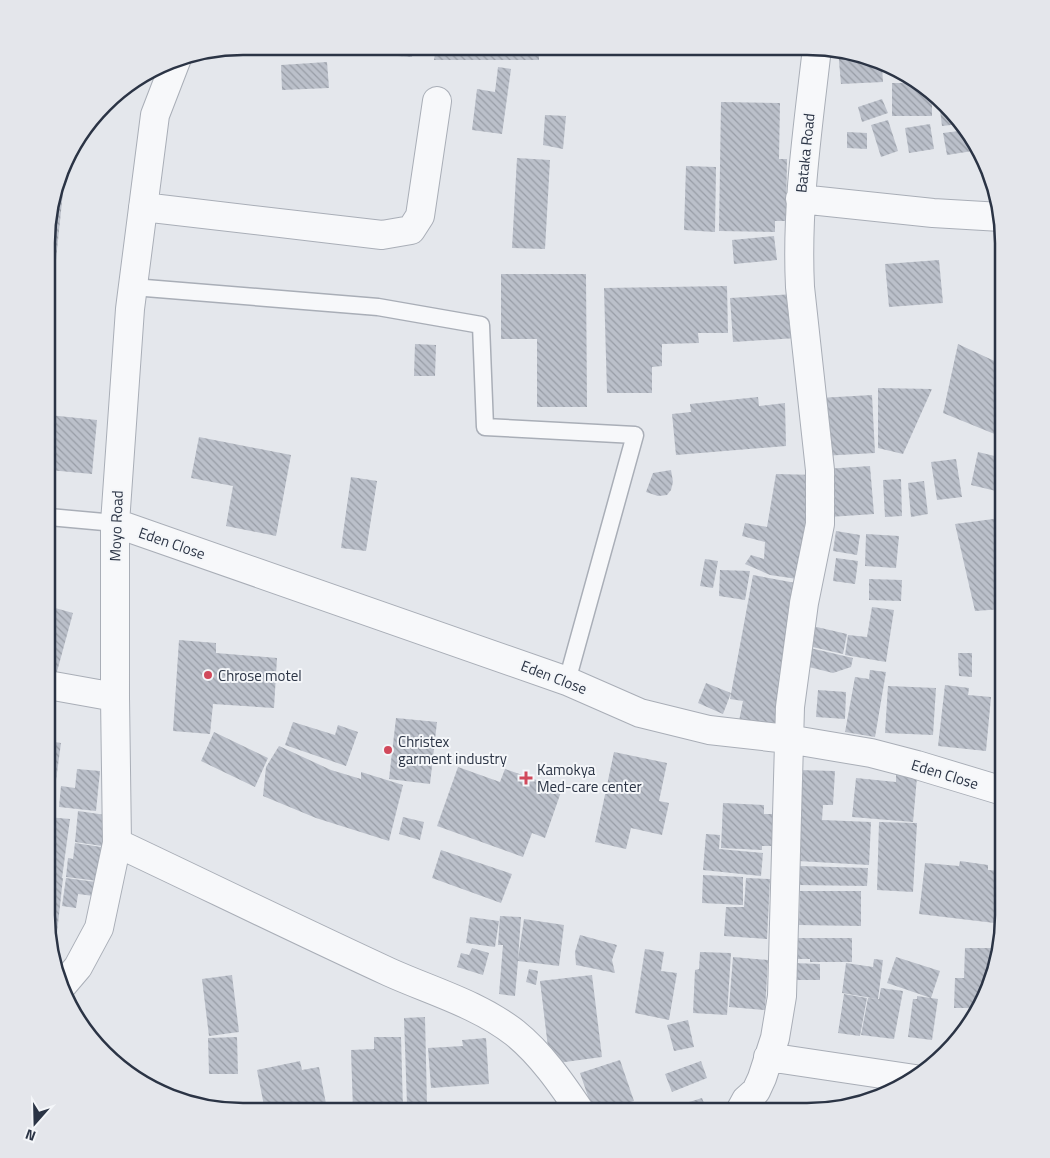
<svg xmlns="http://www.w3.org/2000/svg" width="1050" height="1158" viewBox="0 0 1050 1158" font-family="'Titillium Web',sans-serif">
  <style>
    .building { fill: url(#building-back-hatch) }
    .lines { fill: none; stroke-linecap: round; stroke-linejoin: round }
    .service-casing { stroke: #a9aeb7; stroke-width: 19 }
    .minor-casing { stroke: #a9aeb7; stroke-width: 30 }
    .service { stroke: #f7f8fa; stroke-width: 16 }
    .minor { stroke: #f7f8fa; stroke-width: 28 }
    .poi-dot { fill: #d1495b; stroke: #f4f6f9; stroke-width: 2 }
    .labels { text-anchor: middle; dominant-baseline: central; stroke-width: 4; stroke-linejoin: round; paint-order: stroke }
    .street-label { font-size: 15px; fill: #2b3445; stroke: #f4f6f9 }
    .poi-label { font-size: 15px; fill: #2b3445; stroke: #f4f6f9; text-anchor: start }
    .rim { fill: none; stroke: #2b3445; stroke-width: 2.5 }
  </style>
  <defs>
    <pattern id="building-back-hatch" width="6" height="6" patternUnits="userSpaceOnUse" patternTransform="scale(1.25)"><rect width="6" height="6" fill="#bbc0ca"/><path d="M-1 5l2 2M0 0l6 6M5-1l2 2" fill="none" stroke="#989da6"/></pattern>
  </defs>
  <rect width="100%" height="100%" fill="#e4e7ec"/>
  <!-- building -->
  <path class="building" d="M370 47H413L412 57 369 54Z
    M436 47H539V60H434Z
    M838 50 882 66 883 82 841 84Z
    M327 62 329 88 282 90 281 65Z
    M498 67 511 69 502 134 472 130 477 89 495 92Z
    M894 71 907 76 894 77Z
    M892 83H920L932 95V116H892Z
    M882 99 888 113 862 122 858 107Z
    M721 102 780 103 779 159H787L786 221H775V232L719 231Z
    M939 102 960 124 942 126Z
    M545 115 566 116 563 149 543 145Z
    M888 120 898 151 881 157 871 125Z
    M930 124 934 149 909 153 905 128Z
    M967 130 971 134 979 150 947 155 943 133Z
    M847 132 867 133V149L847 148Z
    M517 158 550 160 545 249 512 248Z
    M66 163 56 260H50V205Z
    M686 166 716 167 715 232 684 230Z
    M774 236 777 260 734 264 732 240Z
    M939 260 943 303 889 307 885 264Z
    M501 274H586L587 407H537V339H501Z
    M727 286 728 333H698L699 343 662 344V366L652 367V393H607L604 288Z
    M794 294 797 338 733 342 730 298Z
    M415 344 436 345 435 376H414Z
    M958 344 1003 365V416L997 435 943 413Z
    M878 388 932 389 903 454 878 448Z
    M872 395 875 453 822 456 819 398Z
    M758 397 759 406 785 403 786 446 676 455 672 414 691 412 690 404Z
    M49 415 97 420 92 474 49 470Z
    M199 437 291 455 276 536 226 526 233 486 191 478Z
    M978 452 1003 458 996 491 971 485Z
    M956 459 962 497 937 500 931 462Z
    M870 466 874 514 829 517 825 469Z
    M671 470 673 482 671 490 667 495 658 496 646 492 653 473Z
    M776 474 817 475 804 580 770 575 745 564 751 555 764 559 765 542 742 536 745 523 767 527Z
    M351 477 377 481 366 551 341 548Z
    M901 479 902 516 885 517 883 480Z
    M924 481 928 514 911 517 908 483Z
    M1001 518 1003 535V609L975 611 955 524Z
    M836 531 860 535 857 555 833 551Z
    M866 534 899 536 896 568 865 566Z
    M836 558 858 561 855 584 833 581Z
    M705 559 718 561 713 588 700 586Z
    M720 570 750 571 745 600 719 596Z
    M753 575 801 584 780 727 739 721 743 701 730 699Z
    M869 579 902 580 901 601 869 600Z
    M48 606 73 613 55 679 48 677Z
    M872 607 894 610 886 662 845 655 848 635 867 637Z
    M808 625 847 634 843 654 804 645Z
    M179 640 216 643V653L277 658 274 708 213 704 210 734 173 731Z
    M810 648 853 658 851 667 833 673 805 666Z
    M958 653H972V677L959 676Z
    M870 670 886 672 875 737 845 732 855 677 869 679Z
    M706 683 731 693 723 714 698 703Z
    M945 685 969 688 968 695 991 697 986 751 938 746Z
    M888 686 936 688 933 735 885 733Z
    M818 690 846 692 845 719 816 717Z
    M396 718 437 722 430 784 389 779Z
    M293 722 335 735 338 725 358 732 346 766 285 745Z
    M214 732 268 758 255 787 201 761Z
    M48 741 61 743 53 803 47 802Z
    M279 746 331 770 361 779V772L403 785 389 841 316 818 263 796 266 767Z
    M614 752 667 763 659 801 669 803 662 835 631 828 626 849 595 842Z
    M458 767 500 782 505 769 562 789 545 838 532 833 523 857 437 826Z
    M77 769 100 771 96 811 59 807 61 786 75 788Z
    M797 770 835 771 833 805H823L822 820 871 822 869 865 798 861 801 801 795 800Z
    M896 775 917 777 913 822 852 817 856 778 896 782Z
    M723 803 764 805V814H778L776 846H762V850L721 848Z
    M78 811 106 815 102 846 75 842Z
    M47 817 70 819 62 878H63L57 933 48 932 47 928Z
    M403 817 424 822 420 840 399 834Z
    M879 822 917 823 913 892 877 890Z
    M706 834 720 835 719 849 763 853 761 876 703 870Z
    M75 843 101 847 98 881 66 877 68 858 73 859Z
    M441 850 512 874 501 903 432 878Z
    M960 861 988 865V870L1003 871V924L919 914 925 863 959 866Z
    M799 866 868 868 867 886 798 885Z
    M703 875 743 877V905L702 903Z
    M66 878 96 882 94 896 78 894 76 908 62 906Z
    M746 878 770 879 767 939 724 936 726 907H744Z
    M800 891H861V926L799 925Z
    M500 916 521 917 518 959 524 919 564 925 559 966 518 961 515 996 499 994 503 945H498Z
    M470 917 499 921 495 947 466 943Z
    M580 935 617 945 612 960 615 973 576 965 575 952Z
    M792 938H852V962H810V959H791Z
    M472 948 489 953 483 975 457 967 461 953 469 955Z
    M965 948H997L977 1014 972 1019V1008H954L955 978H964Z
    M645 949 664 952 661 971 677 973 669 1020 635 1013Z
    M700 952 731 953 727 1015 693 1013 695 970 699 969Z
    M733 957 768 960 765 1010 729 1007Z
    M896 957 940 971 931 998 887 983Z
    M874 959 883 960 878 999 842 993 846 963 873 967Z
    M793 963 820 964V980H793Z
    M529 969 538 971 536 985 526 982Z
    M232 975 239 1032 209 1036 202 979Z
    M592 975 602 1057 550 1064 540 981Z
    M881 988 903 991 894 1039 861 1035 868 998 879 999Z
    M844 994 867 998 860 1036 838 1033Z
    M917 996 938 999 932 1040 908 1037 913 999H917Z
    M425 1017 427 1105H407L404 1018Z
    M688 1020 694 1047 674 1051 667 1025Z
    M237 1037 238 1074H209L208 1038Z
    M374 1037H401L403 1109 353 1111 351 1050 374 1049Z
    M486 1038 489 1084 431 1088 428 1048 463 1046 462 1040Z
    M620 1060 634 1101 603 1111H593L580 1073Z
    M300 1061 302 1070 319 1067 327 1109 316 1111H265L257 1070Z
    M701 1061 707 1078 672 1092 665 1074Z
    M702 1098 707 1111H688L686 1103Z"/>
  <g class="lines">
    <!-- service casing -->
    <g class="service-casing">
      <path id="service" d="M133 287 378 307 481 325 485 427 635 435 567 681
        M49 517 115 523"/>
    </g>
    <!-- minor casing -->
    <g class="minor-casing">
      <path id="minor" d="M800 199 933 213 1001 217
        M143 207 382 235 411 230 420 216 437 101
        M115 523 567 681 640 713 709 730 788 739 871 753 917 765 1003 791
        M48 685 115 697
        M117 843C208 886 298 930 389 972 431 991 478 1004 515 1033 541 1054 561 1083 580 1111
        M61 987 78 967 99 928 117 843 115 697V523L130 309 155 115 177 58
        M768 1057 915 1079
        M740 1111 746 1100 756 1091 762 1078 775 1038 782 996 790 707 804 603 820 524V470L800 287C796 206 808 127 817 48"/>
    </g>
    <!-- service -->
    <use href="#service" class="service"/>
    <!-- minor -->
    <use href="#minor" class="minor"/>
  </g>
  <!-- markers -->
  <g class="poi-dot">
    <circle cx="208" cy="675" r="5"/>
    <circle cx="388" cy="750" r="5"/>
    <path d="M523.5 770.5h5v5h5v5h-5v5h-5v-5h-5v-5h5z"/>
  </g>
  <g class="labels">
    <!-- street labels -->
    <g class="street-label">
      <text transform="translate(805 153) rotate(-84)">Bataka Road</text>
      <text transform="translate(116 526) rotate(-88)">Moyo Road</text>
      <text transform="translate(172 543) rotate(19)">Eden Close</text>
      <text transform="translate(554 677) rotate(21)">Eden Close</text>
      <text transform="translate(945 774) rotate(17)">Eden Close</text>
    </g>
    <!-- poi labels -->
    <g class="poi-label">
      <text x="218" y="675">Chrose motel</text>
      <text x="398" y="741">Christex<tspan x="398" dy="17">garment industry</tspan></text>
      <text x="537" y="769">Kamokya<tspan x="537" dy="17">Med-care center</tspan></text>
    </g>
  </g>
  <!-- crop -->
  <path d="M0 0H1050V1158H0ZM243 55H807A188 188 0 0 1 995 243V915A188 188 0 0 1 807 1103H243A188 188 0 0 1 55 915V243A188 188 0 0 1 243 55Z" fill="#e4e6eb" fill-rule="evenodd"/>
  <path class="rim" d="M243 55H807A188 188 0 0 1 995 243V915A188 188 0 0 1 807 1103H243A188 188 0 0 1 55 915V243A188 188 0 0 1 243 55Z"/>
  <!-- north arrow -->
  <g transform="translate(35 1123) rotate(200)" stroke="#f4f6f9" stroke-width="4" paint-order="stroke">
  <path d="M0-4L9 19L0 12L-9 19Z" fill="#2b3445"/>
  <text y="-8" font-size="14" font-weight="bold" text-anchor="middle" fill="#2b3445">N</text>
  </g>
</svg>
